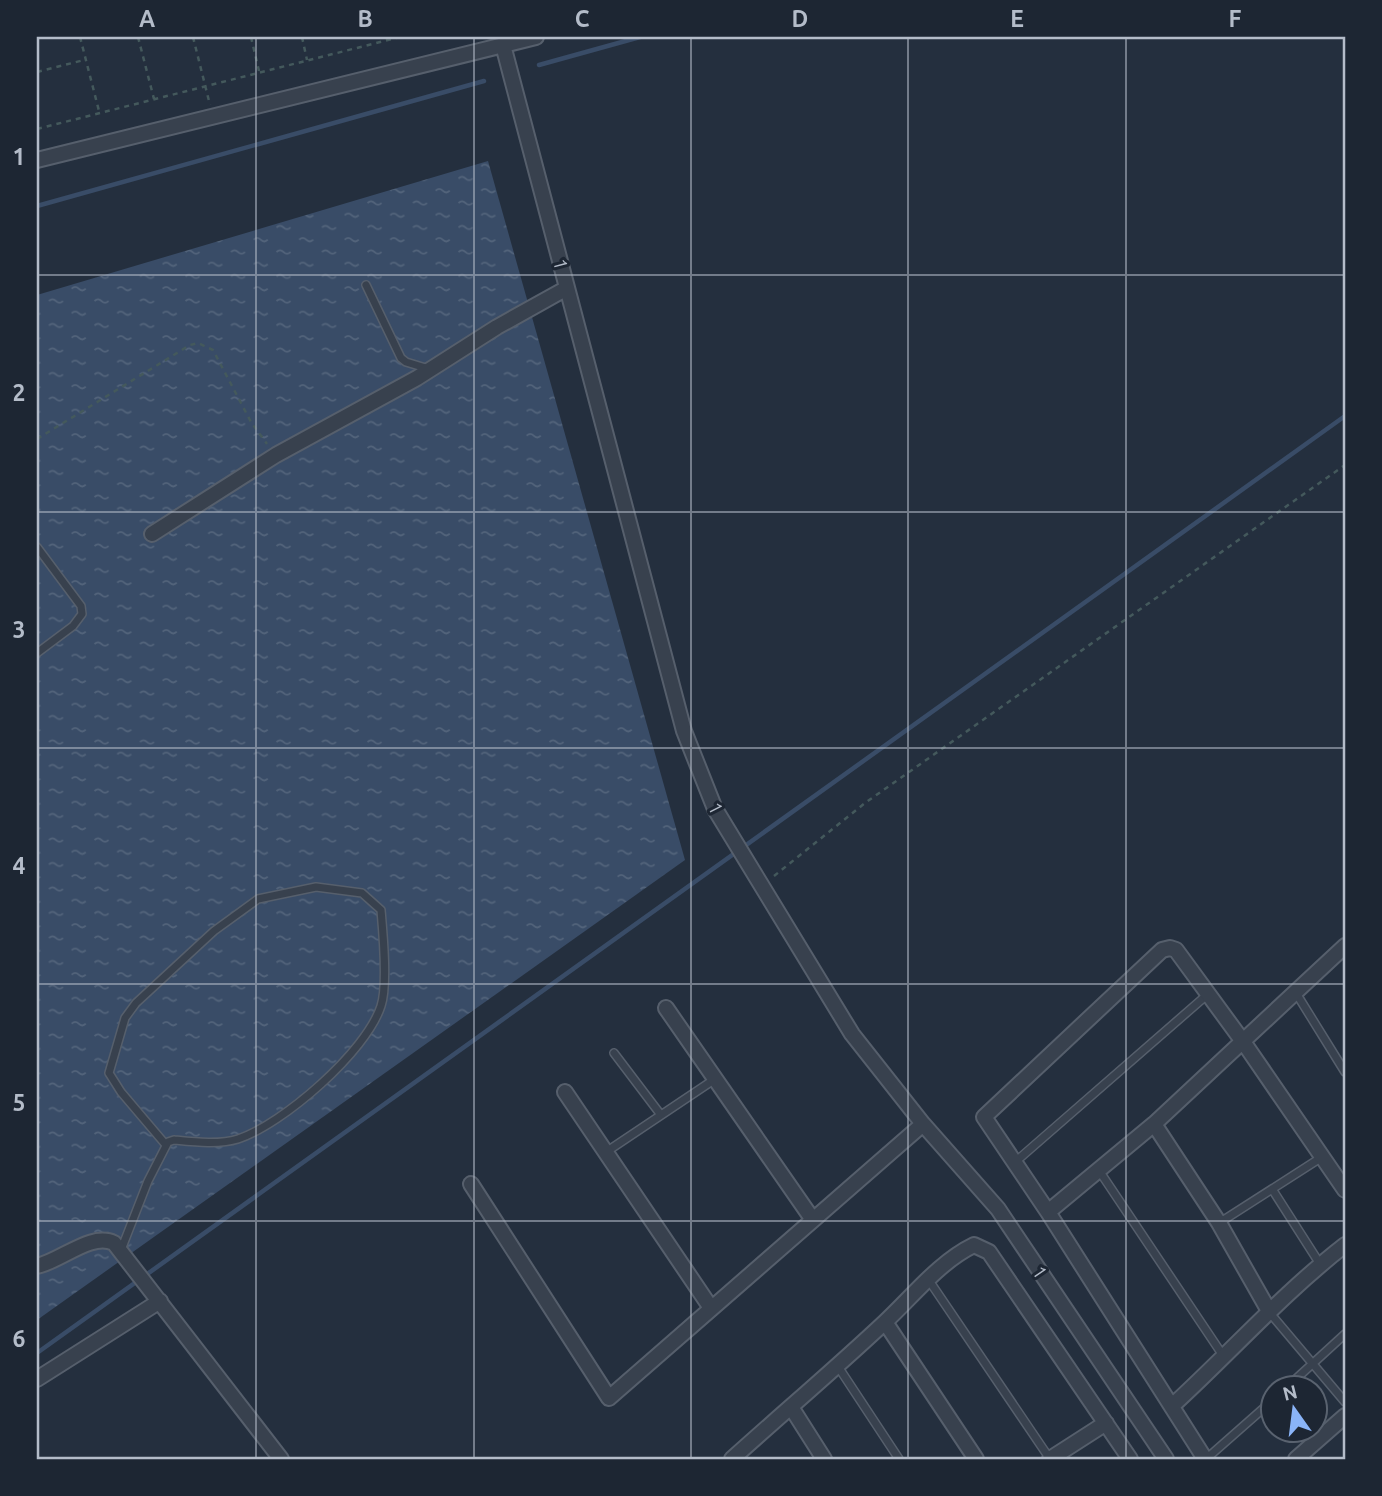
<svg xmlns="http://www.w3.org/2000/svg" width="1382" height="1496" viewBox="0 0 1382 1496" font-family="Ubuntu,sans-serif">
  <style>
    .water { fill: url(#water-ripples) }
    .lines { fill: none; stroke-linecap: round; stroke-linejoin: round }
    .stream { stroke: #394c67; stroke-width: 4.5 }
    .service-casing { stroke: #565f6c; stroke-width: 10 }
    .minor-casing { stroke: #565f6c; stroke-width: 18 }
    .path { stroke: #44595c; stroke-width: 2.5; stroke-dasharray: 5 5; stroke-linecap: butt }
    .service { stroke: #38414e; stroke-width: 7 }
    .minor { stroke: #38414e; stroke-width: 14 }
    .grid { fill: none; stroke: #b4bcc9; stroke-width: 2; stroke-opacity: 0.55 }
    .labels { text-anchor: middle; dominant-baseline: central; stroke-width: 6; stroke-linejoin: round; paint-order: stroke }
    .street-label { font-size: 19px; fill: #b4bcc9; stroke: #1d2633 }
    .neatline { fill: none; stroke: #b4bcc9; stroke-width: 2.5 }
    .grid-label { font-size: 23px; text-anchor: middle; font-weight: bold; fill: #b4bcc9 }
  </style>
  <defs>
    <pattern id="water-ripples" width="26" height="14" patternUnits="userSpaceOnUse" patternTransform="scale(1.75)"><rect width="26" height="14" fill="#394c67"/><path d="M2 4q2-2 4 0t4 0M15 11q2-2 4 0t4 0" fill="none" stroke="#53647b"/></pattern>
  </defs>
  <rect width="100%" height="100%" fill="#242f3e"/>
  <!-- water -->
  <path class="water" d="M488 161 685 860 37 1320V295Z"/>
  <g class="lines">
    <!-- stream -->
    <path class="stream" d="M539 65 640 37
      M37 206 484 81
      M37 1353 1345 416"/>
    <!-- service casing -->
    <g class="service-casing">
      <path id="service" d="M366 285 401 358 406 362 429 369
        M37 547 81 606 82 614 73 626 37 653
        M1296 993 1345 1072
        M614 1053 661 1115
        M606 1152 715 1079
        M1014 1163 1208 994
        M1100 1172 1224 1357
        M1272 1189 1320 1264
        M1219 1223 1322 1157
        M121 1250 148 1181 168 1142 174 1140C194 1142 219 1145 238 1139 283 1124 366 1052 381 1006 388 985 383 933 381 910L362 893 316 887 258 899 214 931 136 1003 125 1018 109 1073 121 1092 166 1145
        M928 1279 1050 1459
        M1269 1312 1345 1402
        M837 1365 899 1459
        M1286 1388 1345 1334
        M1206 1459 1274 1399"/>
    </g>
    <!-- minor casing -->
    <g class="minor-casing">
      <path id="minor" d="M503 45 684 731 715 809 852 1034 923 1124 998 1209 1166 1459
        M37 160 536 37
        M152 534 276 455 417 378 497 327 567 288
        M666 1008 813 1220
        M565 1092 711 1308
        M1154 1124 1219 1223 1269 1311
        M471 1184 609 1398 923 1124
        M1048 1212 1154 1124 1345 946
        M37 1266C61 1261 91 1232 114 1243L281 1459
        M885 1322 976 1459
        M37 1379 160 1301
        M1172 1406C1230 1353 1283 1293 1345 1245
        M791 1407 824 1459
        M732 1459C783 1413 835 1369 885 1322 913 1296 939 1262 974 1245L989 1252 1130 1459
        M1050 1459 1106 1423
        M1205 1459 1048 1212 984 1117 1162 950 1170 948 1176 950 1244 1043 1345 1190
        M1296 1459 1345 1416"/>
    </g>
    <!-- path -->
    <path class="path" d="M80 37 99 111
      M138 37 154 99
      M193 37 210 105
      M251 37 259 71
      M302 37 307 60
      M37 72 84 60
      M37 129 400 37
      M37 439 190 345 198 343 213 350 251 422 267 444
      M774 876 865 803 1345 465"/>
    <!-- service -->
    <use href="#service" class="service"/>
    <!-- minor -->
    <use href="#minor" class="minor"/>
  </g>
  <!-- grid -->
  <path class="grid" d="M256 37V1459M474 37V1459M691 37V1459M908 37V1459M1126 37V1459M37 275H1345M37 512H1345M37 748H1345M37 984H1345M37 1221H1345"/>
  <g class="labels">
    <!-- street labels -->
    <g class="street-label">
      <text transform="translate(561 264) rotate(75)">1</text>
      <text transform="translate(716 808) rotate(63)">1</text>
      <text transform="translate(1040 1272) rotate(56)">1</text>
    </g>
  </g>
  <!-- border -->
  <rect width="1382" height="1496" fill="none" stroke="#1d2633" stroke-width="77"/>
  <!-- north arrow -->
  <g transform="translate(1294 1409) rotate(346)"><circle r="33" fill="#1d2633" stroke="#59626f" stroke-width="2"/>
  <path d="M0-5L12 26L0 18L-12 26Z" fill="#8ab4f8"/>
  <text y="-10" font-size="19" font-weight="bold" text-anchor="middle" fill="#b4bcc9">N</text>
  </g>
  <rect x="38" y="38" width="1306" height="1420" class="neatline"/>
  <g class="grid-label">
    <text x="147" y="27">A</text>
    <text x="365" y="27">B</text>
    <text x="582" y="27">C</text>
    <text x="800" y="27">D</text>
    <text x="1017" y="27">E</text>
    <text x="1235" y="27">F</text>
    <text x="19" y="165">1</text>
    <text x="19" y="401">2</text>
    <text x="19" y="638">3</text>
    <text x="19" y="874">4</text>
    <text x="19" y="1111">5</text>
    <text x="19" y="1347">6</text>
  </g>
</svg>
